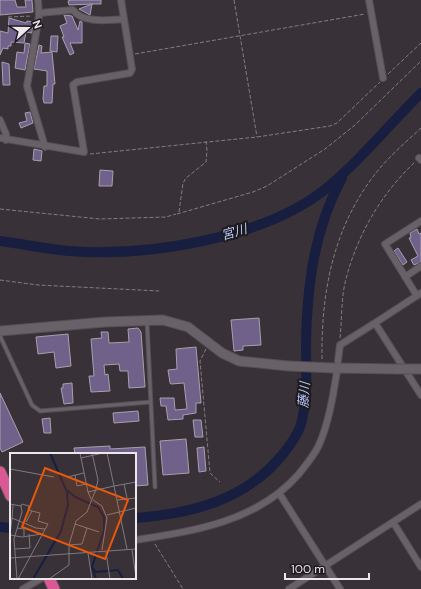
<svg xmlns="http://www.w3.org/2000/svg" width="421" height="589" viewBox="0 0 421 589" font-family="'DM Sans','Noto Sans JP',sans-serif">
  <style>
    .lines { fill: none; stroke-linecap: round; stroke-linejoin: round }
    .river { stroke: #181e40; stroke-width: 10 }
    .building { fill: #6f6189; stroke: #a5a2ac }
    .lane-casing { stroke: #544f54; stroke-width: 5 }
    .street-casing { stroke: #544f54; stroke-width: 8 }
    .secondary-casing { stroke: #544f54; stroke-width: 11 }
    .highway-casing { stroke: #544f54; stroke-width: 13 }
    .path { stroke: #837d82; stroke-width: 1; stroke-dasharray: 4 2; stroke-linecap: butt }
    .lane { stroke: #686168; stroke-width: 3 }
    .street { stroke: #686168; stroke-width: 6 }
    .secondary { stroke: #686168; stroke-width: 9 }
    .highway { stroke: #da5994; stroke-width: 11 }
    .secondary-bridge-casing { stroke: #544f54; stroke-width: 11; stroke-linecap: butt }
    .secondary-bridge { stroke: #686168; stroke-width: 9 }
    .labels { text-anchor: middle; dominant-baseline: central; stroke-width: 4; stroke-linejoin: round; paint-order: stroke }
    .water-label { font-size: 13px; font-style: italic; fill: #b6c4f8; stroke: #1d1a1d }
    .inset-river { fill: none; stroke: #181e40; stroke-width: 2 }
    .inset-road { fill: none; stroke: #807a7f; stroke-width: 1 }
    .view { fill: #e8590c; fill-opacity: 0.15; stroke: #e8590c; stroke-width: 2 }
    .inset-edge { fill: none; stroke: #ebe7eb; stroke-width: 2 }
  </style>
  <rect width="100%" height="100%" fill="#383137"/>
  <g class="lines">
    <!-- river -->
    <path class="river" d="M0 241C23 244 46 249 69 251 145 257 261 239 323 191 359 162 389 125 421 93
      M135 518C191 514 246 500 283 454 291 444 300 432 302 420 308 395 306 369 306 344 307 286 314 229 342 178
      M0 527 11 528"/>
  </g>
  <!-- building -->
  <path class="building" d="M0 0H15L17 7H26L25 0H32L33 12 0 15Z
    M71 0H101V4H92L90 15 79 9 92 4 69 5 68 1Z
    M64 15 72 16 78 30 80 21 82 22V43H70L74 53 70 55 62 37H64L60 26 67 23Z
    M9 18 26 23 27 21 33 22 32 33 26 32 24 43 11 42V46H8V49L3 48 0 55V31L8 33Z
    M51 36H58L57 52 50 51Z
    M25 43 30 44 25 70 15 68 17 52 24 53Z
    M39 45 42 46 41 53 52 52 55 84H53L52 103H44L43 99 44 86H47V71L34 69Z
    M2 62 9 64 10 85H3Z
    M30 112 33 123 21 128 19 123 27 121 25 113Z
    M34 149 42 151 41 161 33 160Z
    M100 170 113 171 112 186H99Z
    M417 229 419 234 421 233V262L414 265 411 260 418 256 409 238H411L410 233Z
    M398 248 407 262 403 265 394 251Z
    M259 318 261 345 243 346V350L234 351 231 320Z
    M138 328 141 332 145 387 129 388 128 371H120L119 364 104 365 105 375 108 374 110 391 91 392 89 376H94L91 339 102 338 101 332H108L109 343 129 342 128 329Z
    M68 334 71 366 56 368 54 352 38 354 36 337Z
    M196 347 201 403H196V413L183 415V419L168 420 166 406H161L160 398H174L175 410 187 409 184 383 171 384 170 383 168 370 177 369 176 349Z
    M72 383 73 403 64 404 61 388H63V384Z
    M0 393 23 442 2 452 0 448Z
    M138 411 139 421 114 423 113 413Z
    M50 418 51 433H44L42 419Z
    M193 420H201L203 437H195Z
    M186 439 189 473 163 475 160 441Z
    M110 446V449L145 447 148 485 135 486V454H75L74 448Z
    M204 447 206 471 199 472 197 448Z"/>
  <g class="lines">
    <!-- lane casing -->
    <g class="lane-casing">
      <path id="lane" d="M147 322 155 487
        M0 336 32 405 40 411 151 402"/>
    </g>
    <!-- street casing -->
    <g class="street-casing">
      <path id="street" d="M38 0 39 16 27 86 45 147
        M369 0 383 78
        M39 13 73 10C83 24 109 20 124 19
        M0 120 6 134V140
        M0 138 84 152 73 85 77 82 130 73 132 69 121 0
        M419 158 421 160
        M405 277 421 266
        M417 296 385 244 421 221
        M375 323 421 293
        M338 361 340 345 375 323 421 395
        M279 493 340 589
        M393 522 421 567
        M135 540C194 531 256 522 298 475 305 466 314 456 319 445 329 422 333 396 337 371
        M23 589 42 578
        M289 589 421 504"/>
    </g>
    <!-- secondary casing -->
    <g class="secondary-casing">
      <path id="secondary" d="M0 331 105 322 163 320 188 327 222 353 239 361 288 366
        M333 368 397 369
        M413 369H421"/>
    </g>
    <!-- highway casing -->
    <g class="highway-casing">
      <path id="highway" d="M0 472 11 496
        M49 578 54 589"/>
    </g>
    <!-- path -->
    <path class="path" d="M234 0 257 137
      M8 17 32 16
      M135 54 365 14
      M388 74 421 43
      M90 154 257 137 330 126 337 123 380 82
      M0 209 100 219 166 217 176 214
      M179 212 183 183 186 178 206 162 207 151 206 141
      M177 214 253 192 267 186 325 149 355 125 421 61
      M0 280 38 285 159 291
      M340 338C342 320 341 301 345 283 356 237 380 195 415 162
      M206 349 200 361 210 473 220 482
      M322 359C321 290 334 223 380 168 392 154 407 141 421 128
      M155 544 183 589"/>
    <!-- lane -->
    <use href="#lane" class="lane"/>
    <!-- street -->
    <use href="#street" class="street"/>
    <!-- secondary -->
    <use href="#secondary" class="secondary"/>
    <!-- highway -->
    <use href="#highway" class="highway"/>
    <!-- secondary-bridge casing -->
    <g class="secondary-bridge-casing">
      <path id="secondary-bridge" d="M288 366 333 368
        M397 369H413"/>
    </g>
    <!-- secondary-bridge -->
    <use href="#secondary-bridge" class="secondary-bridge"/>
  </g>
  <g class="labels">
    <!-- water labels -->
    <g class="water-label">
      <text transform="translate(234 232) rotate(-16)">宮川</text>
      <text transform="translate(304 395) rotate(-86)">藤川</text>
    </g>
  </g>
  <!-- overview -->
  <g transform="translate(10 453)">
    <rect width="126" height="126" fill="#383137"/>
    <path class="inset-river" d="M57 37 65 44 88 54 94 64V77L82 114 86 126M82 115 86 119 108 117 113 126M23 126 51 78 58 52 57 39 40 0"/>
    <path class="inset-road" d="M70 0 78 39M97 0 104 33 126 29M71 5 93 0M0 16 44 24M65 22 67 33 76 31M57 24 74 20M114 31 117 45M81 46 78 39 104 33 117 96M83 47 92 53 97 65 92 97M107 47 126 45M0 51 11 53 12 59 4 86 7 126M97 62 126 55M2 65 26 75 35 76M0 66H2L3 52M16 69 22 58M65 71 89 79M7 75 14 76V83M0 80 2 66M0 82 12 84 32 81M59 92 72 91 77 75M5 96 20 95 19 81M122 97 126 124M96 99 100 126M78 100 82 126M0 105 126 96M8 126 38 71 28 68 30 60 18 57 19 53 12 51 11 53M39 126 59 112V92L66 68 77 59 86 36 88 27 82 0"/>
    <path class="view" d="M35 15 118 47 95 106 12 74Z"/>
    <rect width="126" height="126" class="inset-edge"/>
  </g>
  <!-- north arrow -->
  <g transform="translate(28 28) rotate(69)" stroke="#1d1a1d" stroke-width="3" paint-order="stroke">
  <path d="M0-3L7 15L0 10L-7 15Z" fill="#ebe7eb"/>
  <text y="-6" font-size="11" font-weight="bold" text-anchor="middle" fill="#ebe7eb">N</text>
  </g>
  <!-- scale -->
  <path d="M285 573v6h84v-6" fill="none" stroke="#ebe7eb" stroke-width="2"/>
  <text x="291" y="573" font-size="12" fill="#ebe7eb" stroke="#1d1a1d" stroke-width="3" paint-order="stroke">100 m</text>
</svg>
